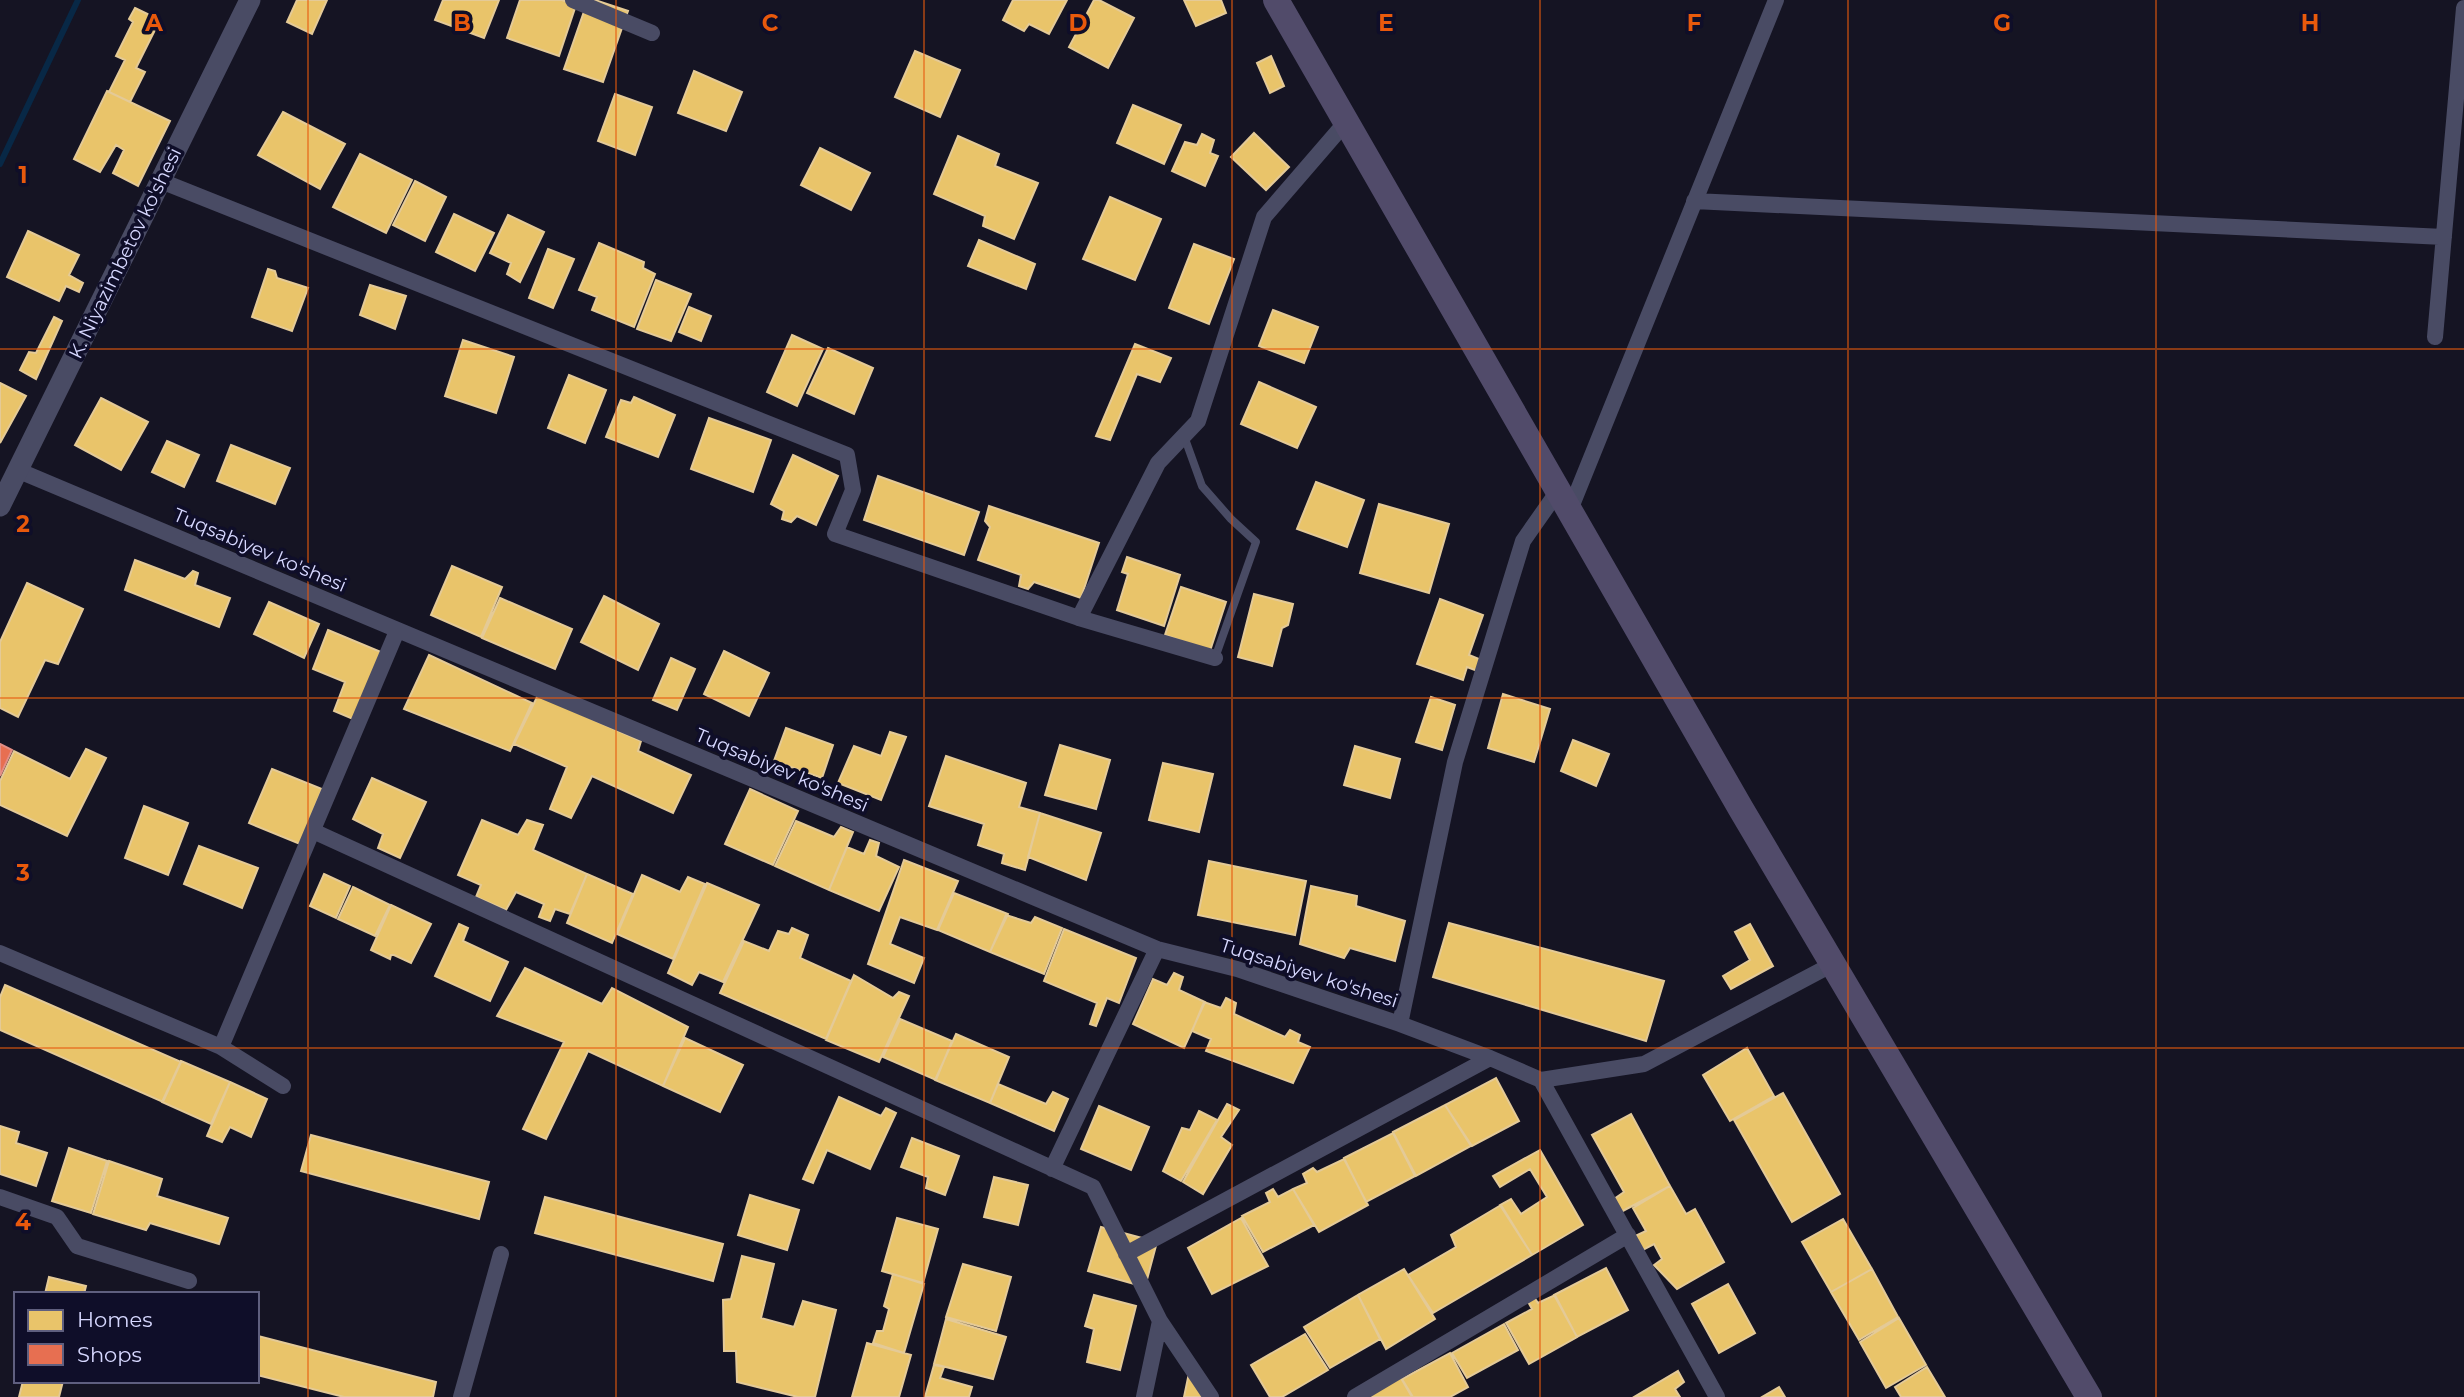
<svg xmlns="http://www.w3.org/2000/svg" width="2464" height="1397" viewBox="0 0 2464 1397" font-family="Montserrat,sans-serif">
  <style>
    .homes { fill: #e9c46a; stroke: #e4ca97; stroke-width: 2 }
    .shops { fill: #e76f51; stroke: #e28e85; stroke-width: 2 }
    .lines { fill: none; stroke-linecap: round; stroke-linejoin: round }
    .stream { stroke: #082846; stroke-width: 6 }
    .service { stroke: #494b64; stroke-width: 8 }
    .minor { stroke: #494b64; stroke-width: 16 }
    .tertiary { stroke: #494b64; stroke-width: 21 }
    .primary { stroke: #514b6a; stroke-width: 26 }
    .grid { fill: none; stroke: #e8590c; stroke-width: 2; stroke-opacity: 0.55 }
    .labels { text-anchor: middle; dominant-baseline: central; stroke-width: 7; stroke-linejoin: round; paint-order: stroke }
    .street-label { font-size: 19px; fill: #d7d8ff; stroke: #0f0e29 }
    .grid-label { font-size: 23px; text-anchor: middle; font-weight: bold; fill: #e8590c; stroke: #0f0e29; stroke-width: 7; stroke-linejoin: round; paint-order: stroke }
  </style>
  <rect width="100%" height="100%" fill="#151423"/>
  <!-- homes -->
  <path class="homes" d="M297 0H327L312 34 287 22Z
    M443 0H499L484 38 435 20Z
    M520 0H562L576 5 559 56 507 38Z
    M588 0H595L628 11 603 82 564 69Z
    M1013 0H1067L1049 34 1029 24 1024 31 1003 20Z
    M1094 0H1099L1134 18 1108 68 1069 47Z
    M1184 0H1221L1226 13 1196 26Z
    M135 8 160 20 136 68 145 72 130 102 109 92 125 60 116 56 133 22 129 19Z
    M915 51 960 70 940 117 895 97Z
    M1271 56 1284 86 1270 93 1257 63Z
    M694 71 742 92 726 131 678 113Z
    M107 91 170 121 138 186 113 173 124 150 116 145 100 172 74 159Z
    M615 94 652 107 635 155 598 141Z
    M1133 105 1181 125 1164 164 1117 143Z
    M283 112 345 144 320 189 258 155Z
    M1254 133 1289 167 1266 190 1231 157Z
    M1202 134 1214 140 1210 153 1218 156 1205 186 1172 171 1185 142 1197 145Z
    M958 136 999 154 995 166 1038 183 1014 239 983 226 985 216 934 194Z
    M820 148 870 173 851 210 801 185Z
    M360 154 412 180 386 233 333 207Z
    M415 181 446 197 425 241 393 225Z
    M1110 197 1161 219 1135 280 1083 259Z
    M454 214 494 233 475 271 436 252Z
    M508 215 544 232 520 282 507 274 511 263 490 253Z
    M28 231 79 255 69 275 83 283 79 292 66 286 59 301 7 277Z
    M979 240 1035 264 1026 289 968 266Z
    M599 243 644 262 643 268 655 274 634 327 592 310 597 297 579 290Z
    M1194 244 1234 259 1209 324 1169 308Z
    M548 249 574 259 553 308 529 298Z
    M268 269 275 271 277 278 308 288 292 331 252 317Z
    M656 280 691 294 671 341 637 329Z
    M370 285 406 296 395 329 360 315Z
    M689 307 711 316 701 341 679 332Z
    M1273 310 1318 327 1304 363 1259 346Z
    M54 317 62 321 36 379 20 370 29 352 36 353Z
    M792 335 823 349 797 406 767 392Z
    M463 340 514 357 496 413 445 396Z
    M1135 344 1171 358 1160 382 1137 374 1110 440 1096 436Z
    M828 348 873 368 854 414 807 393Z
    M569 375 606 390 585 443 548 428Z
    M1259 382 1316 407 1297 448 1241 424Z
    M0 383 26 396 0 443Z
    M634 397 675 415 658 457 606 437 621 400 631 403Z
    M101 398 148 422 121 470 75 445Z
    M709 418 771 440 753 492 691 469Z
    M167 441 199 455 184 487 152 472Z
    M231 445 290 468 275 504 217 481Z
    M793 455 838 476 816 525 797 516 791 522 782 519 784 511 771 504Z
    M878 476 979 512 964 555 864 520Z
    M1316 482 1364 500 1347 547 1297 529Z
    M1379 504 1449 524 1429 593 1360 573Z
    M989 506 1099 543 1081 598 1034 582 1028 589 1019 586 1021 575 978 560 990 527 985 521Z
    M1127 557 1180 575 1164 626 1117 610 1128 574 1122 572Z
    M135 560 185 579 193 571 198 573 195 585 230 598 219 627 125 590Z
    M452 566 502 587 481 637 431 615Z
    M27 583 83 609 58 664 45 660 18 717 0 708V642Z
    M1181 587 1226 602 1210 651 1165 635Z
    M1254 594 1293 604 1288 625 1282 628 1272 666 1238 657Z
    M604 596 659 624 638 670 581 642Z
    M500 598 572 629 555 669 482 638Z
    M1440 599 1483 615 1469 655 1484 661 1480 672 1467 667 1463 680 1417 664Z
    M269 602 319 624 304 658 254 634Z
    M328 630 381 652 353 719 334 711 345 682 313 669Z
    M724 651 769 673 749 716 704 694Z
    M429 655 532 703 510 751 404 709Z
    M671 658 695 669 677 710 653 700Z
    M1503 694 1550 709 1534 762 1488 748Z
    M538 695 641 741 638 751 691 775 673 813 592 776 571 818 550 809 567 767 514 744Z
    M1431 697 1455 705 1442 750 1416 742Z
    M786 728 833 745 822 778 774 761Z
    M890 732 906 737 881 800 838 783 854 746 881 756Z
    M1573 740 1609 754 1596 786 1561 771Z
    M1060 745 1110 760 1096 809 1045 795Z
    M1355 746 1400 759 1390 798 1344 785Z
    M86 749 106 758 67 836 0 805V781L14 751 70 779Z
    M946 756 1026 783 1019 807 1040 813 1025 870 1002 863 1004 854 978 845 984 824 929 806Z
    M1163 763 1213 774 1199 832 1149 820Z
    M272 769 322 789 300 844 249 823Z
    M372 778 426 802 400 858 378 848 383 834 353 819Z
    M750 789 798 811 773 865 725 844Z
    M144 806 188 823 168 875 125 858Z
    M1040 813 1101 833 1086 880 1028 857Z
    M482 820 518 835 527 820 543 825 533 850 587 874 570 914 555 909 550 921 539 917 544 904 516 892 506 910 476 897 481 885 458 875Z
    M796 821 834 837 841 827 853 832 829 890 775 866Z
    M870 840 879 843 876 856 899 867 879 911 829 890 847 847 864 854Z
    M199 846 258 868 242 908 184 884Z
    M904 860 958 881 937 930 900 917 890 944 924 958 914 983 868 964Z
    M1209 861 1306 881 1295 935 1198 915Z
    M324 874 350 886 336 918 310 906Z
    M587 874 633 894 612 943 567 923Z
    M642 875 680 892 688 877 705 884 673 959 617 934Z
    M707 883 759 905 723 982 699 972 692 985 668 973Z
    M1311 886 1357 896 1356 906 1405 921 1395 961 1350 948 1344 958 1300 944Z
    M353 887 390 905 375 936 338 919Z
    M954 893 1008 914 990 952 938 930Z
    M391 905 431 924 411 963 394 955H391L390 959 371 950Z
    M1006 915 1031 923 1035 917 1062 928 1044 974 990 952Z
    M1449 923 1664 981 1646 1041 1433 977Z
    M459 924 468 928 463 941 508 962 490 1001 435 976Z
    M1750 924 1773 966 1731 989 1723 976 1750 960 1735 932Z
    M792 928 808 935 800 958 851 981 826 1039 720 993 744 941 769 951 778 931 789 934Z
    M1064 929 1136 958 1119 1003 1107 998 1096 1026 1090 1024 1097 1003 1044 981Z
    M525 968 602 1004 612 988 688 1027 663 1086 588 1051 546 1139 523 1129 564 1042 497 1016Z
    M1174 973 1183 977 1179 990 1205 1002 1184 1048 1133 1024 1153 979 1167 985Z
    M854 975 893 998 899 992 909 996 879 1062 826 1040Z
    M5 985 181 1062 163 1102 0 1030V997Z
    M1226 998 1236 1003 1234 1014 1285 1037 1290 1030 1300 1035 1298 1042 1310 1047 1293 1083 1206 1051 1211 1039 1192 1031 1204 1002 1221 1008Z
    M900 1019 952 1041 936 1080 883 1057Z
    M956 1034 1009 1057 990 1103 935 1080Z
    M685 1038 743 1065 720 1112 663 1086Z
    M1747 1048 1774 1096 1730 1121 1703 1075Z
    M181 1061 230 1082 211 1124 162 1102Z
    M1496 1078 1519 1121 1472 1146 1445 1105Z
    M230 1082 267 1099 251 1137 230 1127 222 1142 207 1136Z
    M998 1084 1046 1104 1053 1092 1068 1099 1054 1131 990 1103Z
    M1783 1093 1840 1194 1792 1222 1734 1120Z
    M839 1097 881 1116 886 1108 896 1113 870 1169 827 1150 813 1183 803 1179Z
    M1227 1104 1239 1110 1221 1137 1232 1145 1203 1194 1183 1182Z
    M1445 1105 1471 1146 1416 1176 1393 1132Z
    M1099 1106 1149 1127 1131 1170 1081 1149Z
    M1199 1111 1217 1120 1181 1181 1163 1171 1182 1128 1190 1130Z
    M1631 1114 1670 1186 1617 1214 1611 1201 1624 1192 1592 1135Z
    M0 1126 19 1132 16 1143 47 1153 36 1186 0 1174Z
    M1393 1133 1415 1176 1366 1202 1344 1158Z
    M311 1135 489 1182 479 1219 301 1171Z
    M912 1138 959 1156 945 1195 926 1188 928 1177 901 1167Z
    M69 1148 107 1161 91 1213 52 1201Z
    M1540 1150 1583 1225 1532 1255 1500 1205 1511 1199 1521 1214 1547 1197 1530 1169 1500 1187 1493 1176Z
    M1344 1159 1368 1205 1319 1232 1293 1189 1307 1183 1303 1174 1313 1168 1317 1172Z
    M109 1161 162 1179 157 1196 228 1218 219 1244 150 1223 146 1230 93 1214Z
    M994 1177 1028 1185 1018 1225 984 1217Z
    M1670 1186 1686 1214 1695 1209 1724 1262 1677 1289 1654 1265 1662 1259 1654 1244 1639 1252 1631 1238 1646 1231 1633 1208Z
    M1273 1189 1278 1197 1293 1189 1314 1225 1263 1252 1242 1216 1270 1202 1266 1193Z
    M750 1195 799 1210 787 1250 738 1235Z
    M545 1197 723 1244 713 1281 535 1233Z
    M1501 1205 1532 1255 1433 1313 1408 1275 1456 1247 1451 1235Z
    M897 1218 938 1229 923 1283 882 1271Z
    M1241 1218 1268 1266 1212 1294 1188 1248Z
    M1843 1219 1872 1269 1831 1292 1802 1242Z
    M1101 1227 1157 1242 1145 1287 1088 1271Z
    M742 1256 774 1264 761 1318 794 1327 803 1301 836 1310 815 1397H798L737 1382 736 1351H724L723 1300 731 1299Z
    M963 1264 1011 1277 996 1331 946 1317Z
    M1606 1268 1628 1310 1577 1337 1554 1295Z
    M1404 1269 1435 1319 1386 1349 1358 1295Z
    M1872 1269 1898 1317 1859 1340 1831 1292Z
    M893 1274 924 1284 904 1353 873 1343 877 1331H883L889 1309 884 1306Z
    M49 1277 86 1286 84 1294H45Z
    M1728 1284 1755 1333 1719 1353 1692 1304Z
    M1532 1294 1538 1303 1555 1295 1577 1337 1529 1364 1506 1323 1532 1309 1526 1298Z
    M1094 1295 1136 1306 1120 1370 1087 1362 1094 1329 1085 1326Z
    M1358 1295 1380 1339 1330 1368 1304 1327Z
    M1899 1318 1926 1365 1886 1388 1860 1342Z
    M946 1319 1006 1337 993 1379 934 1364Z
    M1504 1324 1518 1350 1467 1378 1452 1353Z
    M1305 1334 1328 1370 1282 1397H1270L1251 1365Z
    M258 1336 436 1382 433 1397H344L257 1375Z
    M867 1343 911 1355 899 1397H852Z
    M1450 1353 1468 1387 1450 1397H1413L1402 1379Z
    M934 1365 944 1367 940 1378 972 1387 969 1397H925Z
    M1927 1367 1945 1397H1901L1895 1387Z
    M1678 1371 1684 1382 1675 1389 1680 1397H1634Z
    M1189 1373 1203 1397H1184Z
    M1398 1373 1412 1397H1352Z
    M23 1381H63L59 1397H19Z
    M1779 1387 1785 1397H1762Z"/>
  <!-- shops -->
  <path class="shops" d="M0 744 12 750 0 776Z"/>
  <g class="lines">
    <!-- stream -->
    <path class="stream" d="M0 164 78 0"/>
    <!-- service -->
    <path class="service" d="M1184 436 1202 486 1231 519 1256 542 1215 658"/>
    <!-- minor -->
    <path class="minor" d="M573 0 652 33
      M161 181 847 455 853 490 835 534 1079 618 1215 658
      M1694 201 2444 237
      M2435 337 2464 8
      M17 470 1157 949 1237 969 1400 1024 1490 1058 1541 1080 1644 1064 1833 964
      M1570 510 1776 0
      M1079 618 1158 463 1198 421 1264 217 1346 122
      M313 831 1093 1187 1160 1321 1211 1397
      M0 953 221 1047 283 1086
      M1400 1024 1455 762 1523 541 1558 491
      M221 1047 397 631
      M1541 1080 1717 1397
      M1052 1169 1157 949
      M0 1197 57 1217 77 1246 189 1281
      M1126 1254 1490 1058
      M461 1397 501 1254
      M1144 1397 1160 1321
      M1355 1397 1628 1235"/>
    <!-- tertiary -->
    <path class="tertiary" d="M0 506 250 0"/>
    <!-- primary -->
    <path class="primary" d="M1276 0 1741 809 2089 1397"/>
  </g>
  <!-- grid -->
  <path class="grid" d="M308 0V1397M616 0V1397M924 0V1397M1232 0V1397M1540 0V1397M1848 0V1397M2156 0V1397M0 349H2464M0 698H2464M0 1048H2464"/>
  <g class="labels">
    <!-- street labels -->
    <g class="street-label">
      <text transform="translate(125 253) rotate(-64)">K. Niyazimbetov ko'shesi</text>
      <text transform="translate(260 550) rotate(23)">Tuqsabiyev ko'shesi</text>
      <text transform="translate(782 770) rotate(23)">Tuqsabiyev ko'shesi</text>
      <text transform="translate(1309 973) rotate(18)">Tuqsabiyev ko'shesi</text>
    </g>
  </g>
  <g class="grid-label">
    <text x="154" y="31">A</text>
    <text x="462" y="31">B</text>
    <text x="770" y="31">C</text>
    <text x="1078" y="31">D</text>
    <text x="1386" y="31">E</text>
    <text x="1694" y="31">F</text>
    <text x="2002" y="31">G</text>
    <text x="2310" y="31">H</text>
    <text x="23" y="183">1</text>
    <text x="23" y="532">2</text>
    <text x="23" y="881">3</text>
    <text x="23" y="1230">4</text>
  </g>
  <!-- legend -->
  <rect x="14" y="1292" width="245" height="91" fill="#0f0e29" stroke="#5f5f7f" stroke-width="2"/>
  <rect x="28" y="1310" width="35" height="21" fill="#e9c46a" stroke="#5f5f7f" stroke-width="2"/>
  <text x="77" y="1327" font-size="21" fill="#d7d8ff">Homes</text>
  <rect x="28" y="1344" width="35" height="21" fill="#e76f51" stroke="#5f5f7f" stroke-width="2"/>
  <text x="77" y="1362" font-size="21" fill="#d7d8ff">Shops</text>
</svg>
